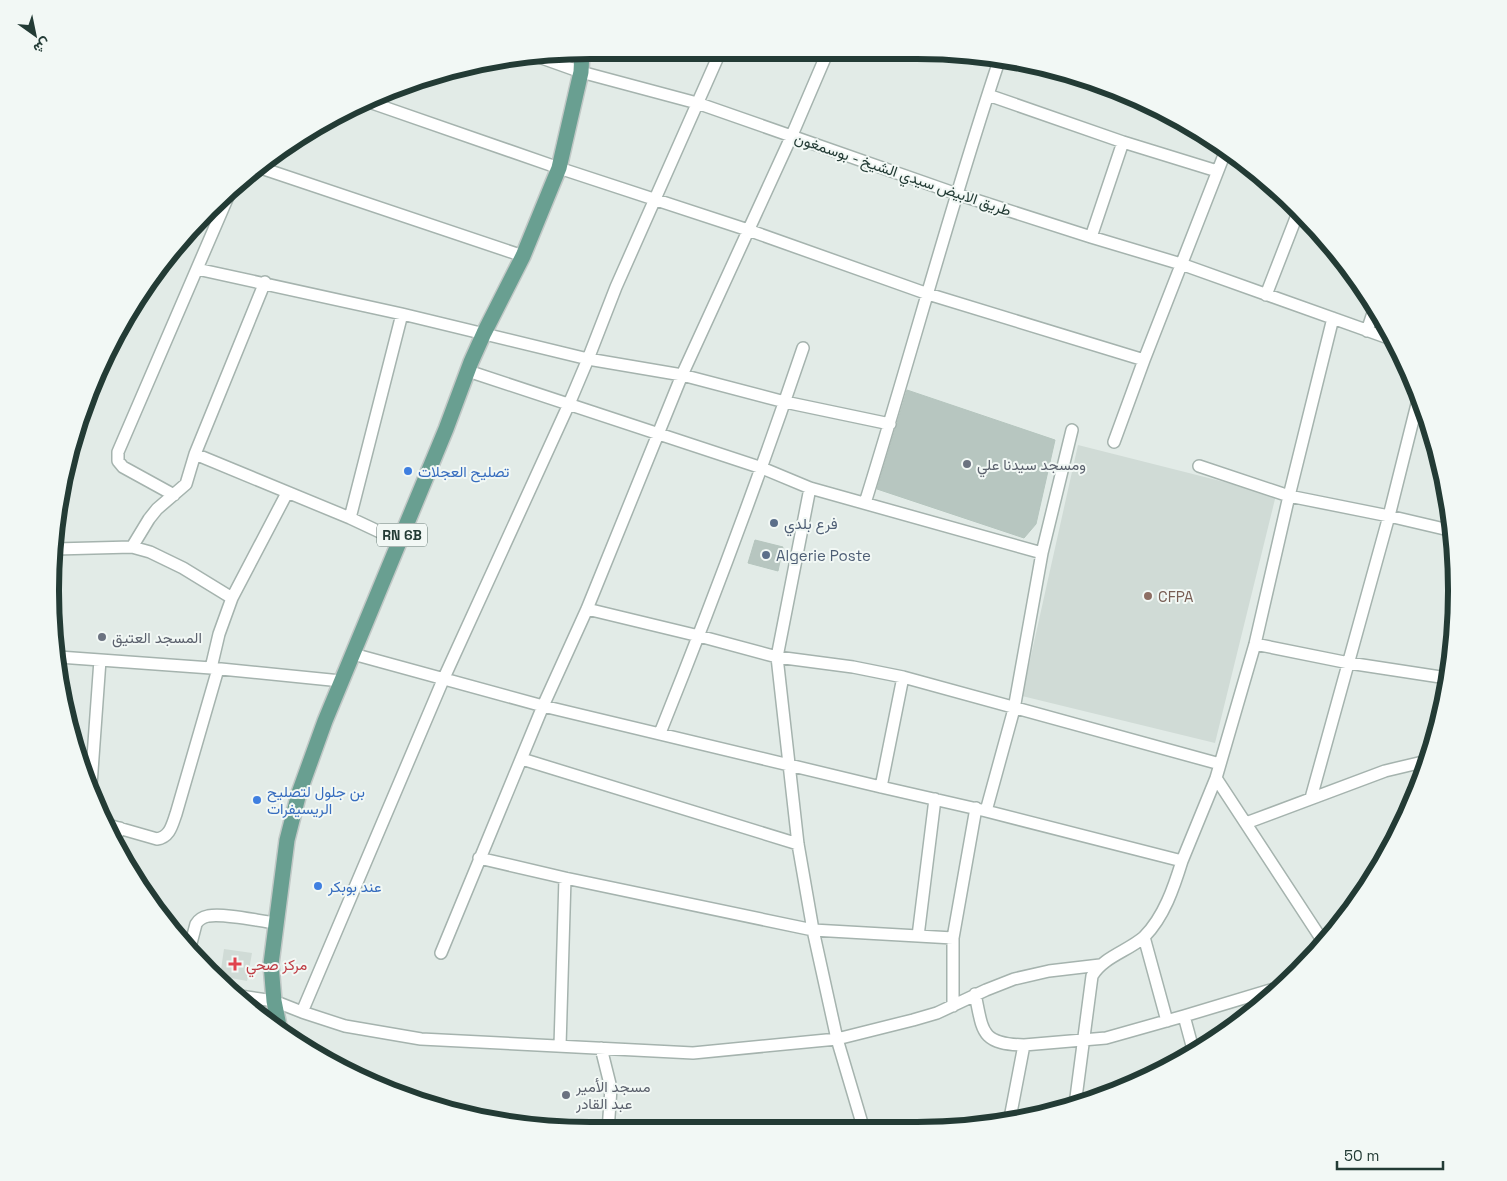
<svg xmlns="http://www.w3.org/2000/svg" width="1507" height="1181" viewBox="0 0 1507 1181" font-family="'Space Grotesk',Vazirmatn,sans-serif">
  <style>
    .built { fill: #d0dbd6 }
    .building { fill: #b7c6c0; stroke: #b5c5be }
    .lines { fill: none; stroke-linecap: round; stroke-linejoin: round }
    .street-casing { stroke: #a5b3ae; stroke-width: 14 }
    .primary-casing { stroke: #c1c8c6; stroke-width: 18 }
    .street { stroke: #fff; stroke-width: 11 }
    .primary { stroke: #699f91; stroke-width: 15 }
    .worship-dot { fill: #6b7280; stroke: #f2f8f5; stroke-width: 2 }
    .shop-dot { fill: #3f7fe0; stroke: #f2f8f5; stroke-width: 2 }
    .service-dot { fill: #5c6f8a; stroke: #f2f8f5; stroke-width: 2 }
    .education-dot { fill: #8d6e63; stroke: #f2f8f5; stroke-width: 2 }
    .health-dot { fill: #e0444e; stroke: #f2f8f5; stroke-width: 2 }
    .labels { text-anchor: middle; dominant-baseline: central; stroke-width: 4; stroke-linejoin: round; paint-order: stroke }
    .shield { fill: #f2f8f5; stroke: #61746f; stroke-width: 1 }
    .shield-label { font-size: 14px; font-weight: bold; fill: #233b35 }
    .street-label { font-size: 15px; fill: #233b35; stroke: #f2f8f5 }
    .worship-label { font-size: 15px; fill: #5b616d; stroke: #f2f8f5; text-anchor: start }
    .shop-label { font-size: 15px; fill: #366cbe; stroke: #f2f8f5; text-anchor: start }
    .service-label { font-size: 15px; fill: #4e5e75; stroke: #f2f8f5; text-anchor: start }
    .education-label { font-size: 15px; fill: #785e54; stroke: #f2f8f5; text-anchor: start }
    .health-label { font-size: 15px; fill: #be3a42; stroke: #f2f8f5; text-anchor: start }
    .rim { fill: none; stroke: #233b35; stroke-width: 6 }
  </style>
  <rect width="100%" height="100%" fill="#e2ebe7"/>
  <!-- built -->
  <path class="built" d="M1078 445 1276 495 1215 743 1022 696Z
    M224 949 252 953 247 981 220 976Z"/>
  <!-- building -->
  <path class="building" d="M907 390 1055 440 1036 524 1024 538 877 489Z
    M755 540 783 547 778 571 748 563Z"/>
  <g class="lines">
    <!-- street casing -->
    <g class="street-casing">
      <path id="street" d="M539 57 581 72 697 103 957 194 1091 237 1181 264 1394 340
        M988 95 1123 142 1217 171
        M369 102 559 168 748 230 928 294 1144 360
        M261 168 523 256
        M1091 237 1123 142
        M197 269 402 314 588 359 682 375 785 402 890 424
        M1266 295 1299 210
        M1367 331 1375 307
        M468 371 762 468 810 488 1042 553
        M1114 442 1144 360 1226 150
        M195 454 350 518 399 541
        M1199 466 1289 496 1389 516 1453 531
        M810 488 777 657 798 844 813 930 837 1039 864 1130
        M174 495 123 467 118 461V452L230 192
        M865 503C911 356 950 207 999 61
        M350 518 402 314
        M132 547 149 519 157 509 186 484 195 454 265 282
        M55 549 132 547 150 552 183 568 232 598
        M587 609 699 636 777 657 853 667 903 677 1220 764
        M1255 644 1349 663 1447 678
        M353 654 543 706 881 787 986 811 1014 709 1042 553 1072 430
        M59 657 211 668 341 681
        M211 668 219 634 232 598 287 493
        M660 733C711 606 759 478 803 348
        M522 759 798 844
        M91 785 100 660
        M881 787 903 677
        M1311 798 1389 516 1419 396
        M986 811 1182 861 1216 778
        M1246 823 1385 771 1427 761
        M108 825 157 839C170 837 172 825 176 814L218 669
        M114 841 120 828
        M479 858 565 878 813 930 953 938
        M918 936 935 799
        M1144 937 1167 1021
        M1324 943 1216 778 1255 644 1289 496 1333 318
        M189 951 196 924C199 919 203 917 208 916 225 913 258 921 276 923
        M441 953 543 706 587 609 682 375 792 135 828 51
        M975 994C983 1031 980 1044 1024 1045
        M240 996 274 1001 302 1012 345 1026 421 1039 693 1053 837 1039 913 1020 937 1013 986 990 1014 979 1049 971 1100 965
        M953 1006V938L976 808
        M302 1012 443 680 569 404 588 359 616 287 721 50
        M1184 1016 1194 1053
        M560 1046 565 878
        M601 1048 611 1088 608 1131
        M1075 1105 1092 976C1103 957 1128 951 1144 937 1164 917 1174 887 1182 861
        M1010 1118 1024 1045 1106 1038 1184 1016 1284 986"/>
    </g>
    <!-- primary casing -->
    <g class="primary-casing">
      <path id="primary" d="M280 1031 274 1001 271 964 287 840 299 793 325 721 446 429 471 362 484 333 523 256 559 168 581 72 582 51"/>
    </g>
    <!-- street -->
    <use href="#street" class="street"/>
    <!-- primary -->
    <use href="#primary" class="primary"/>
  </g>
  <!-- markers -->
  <g class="worship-dot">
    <circle cx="967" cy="464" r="5"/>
    <circle cx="102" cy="637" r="5"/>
    <circle cx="566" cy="1095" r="5"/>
  </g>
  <g class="shop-dot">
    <circle cx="408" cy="471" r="5"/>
    <circle cx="257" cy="800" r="5"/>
    <circle cx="318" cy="886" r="5"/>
  </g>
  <g class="service-dot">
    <circle cx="774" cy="523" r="5"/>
    <circle cx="766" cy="555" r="5"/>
  </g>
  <circle class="education-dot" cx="1148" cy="596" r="5"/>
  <path class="health-dot" d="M232.5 956.5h5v5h5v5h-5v5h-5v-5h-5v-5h5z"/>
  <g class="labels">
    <!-- shield labels -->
    <rect class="shield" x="377" y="523.5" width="50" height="23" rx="4"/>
    <g class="shield-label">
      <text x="402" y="535">RN 6B</text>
    </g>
    <!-- street labels -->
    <g class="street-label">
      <text transform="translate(903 174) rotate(19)">طريق الابيض سيدي الشيخ - بوسمغون</text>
    </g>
    <!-- worship labels -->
    <g class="worship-label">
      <text x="977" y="464">ومسجد سيدنا علي</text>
      <text x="112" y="637">المسجد العتيق</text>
      <text x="576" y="1086">مسجد الأمير<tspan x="576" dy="17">عبد القادر</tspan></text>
    </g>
    <!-- shop labels -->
    <g class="shop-label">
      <text x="418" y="471">تصليح العجلات</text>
      <text x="267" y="791">بن جلول لتصليح<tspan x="267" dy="17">الريسيفرات</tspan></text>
      <text x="328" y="886">عند بوبكر</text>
    </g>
    <!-- service labels -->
    <g class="service-label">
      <text x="784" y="523">فرع بلدي</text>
      <text x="776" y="555">Algerie Poste</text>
    </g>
    <!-- education labels -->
    <g class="education-label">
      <text x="1158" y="596">CFPA</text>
    </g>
    <!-- health labels -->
    <g class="health-label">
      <text x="246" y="964">مركز صحي</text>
    </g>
  </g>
  <!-- crop -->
  <path d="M0 0H1507V1181H0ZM590 59H917A531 531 0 0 1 1448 590V591A531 531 0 0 1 917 1122H590A531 531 0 0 1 59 591V590A531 531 0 0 1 590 59Z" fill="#f2f8f5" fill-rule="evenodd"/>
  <path class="rim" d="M590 59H917A531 531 0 0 1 1448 590V591A531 531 0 0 1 917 1122H590A531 531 0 0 1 59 591V590A531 531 0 0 1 590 59Z"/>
  <!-- north arrow -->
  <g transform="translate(35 35) rotate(147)" stroke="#f2f8f5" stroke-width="4" paint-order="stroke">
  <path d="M0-4L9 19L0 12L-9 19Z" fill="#233b35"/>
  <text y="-8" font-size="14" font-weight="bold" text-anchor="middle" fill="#233b35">ش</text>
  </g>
  <!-- scale -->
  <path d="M1337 1161v8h106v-8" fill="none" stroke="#233b35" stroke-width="2.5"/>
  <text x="1344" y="1161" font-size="15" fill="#233b35" stroke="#f2f8f5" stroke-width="4" paint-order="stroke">50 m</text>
</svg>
